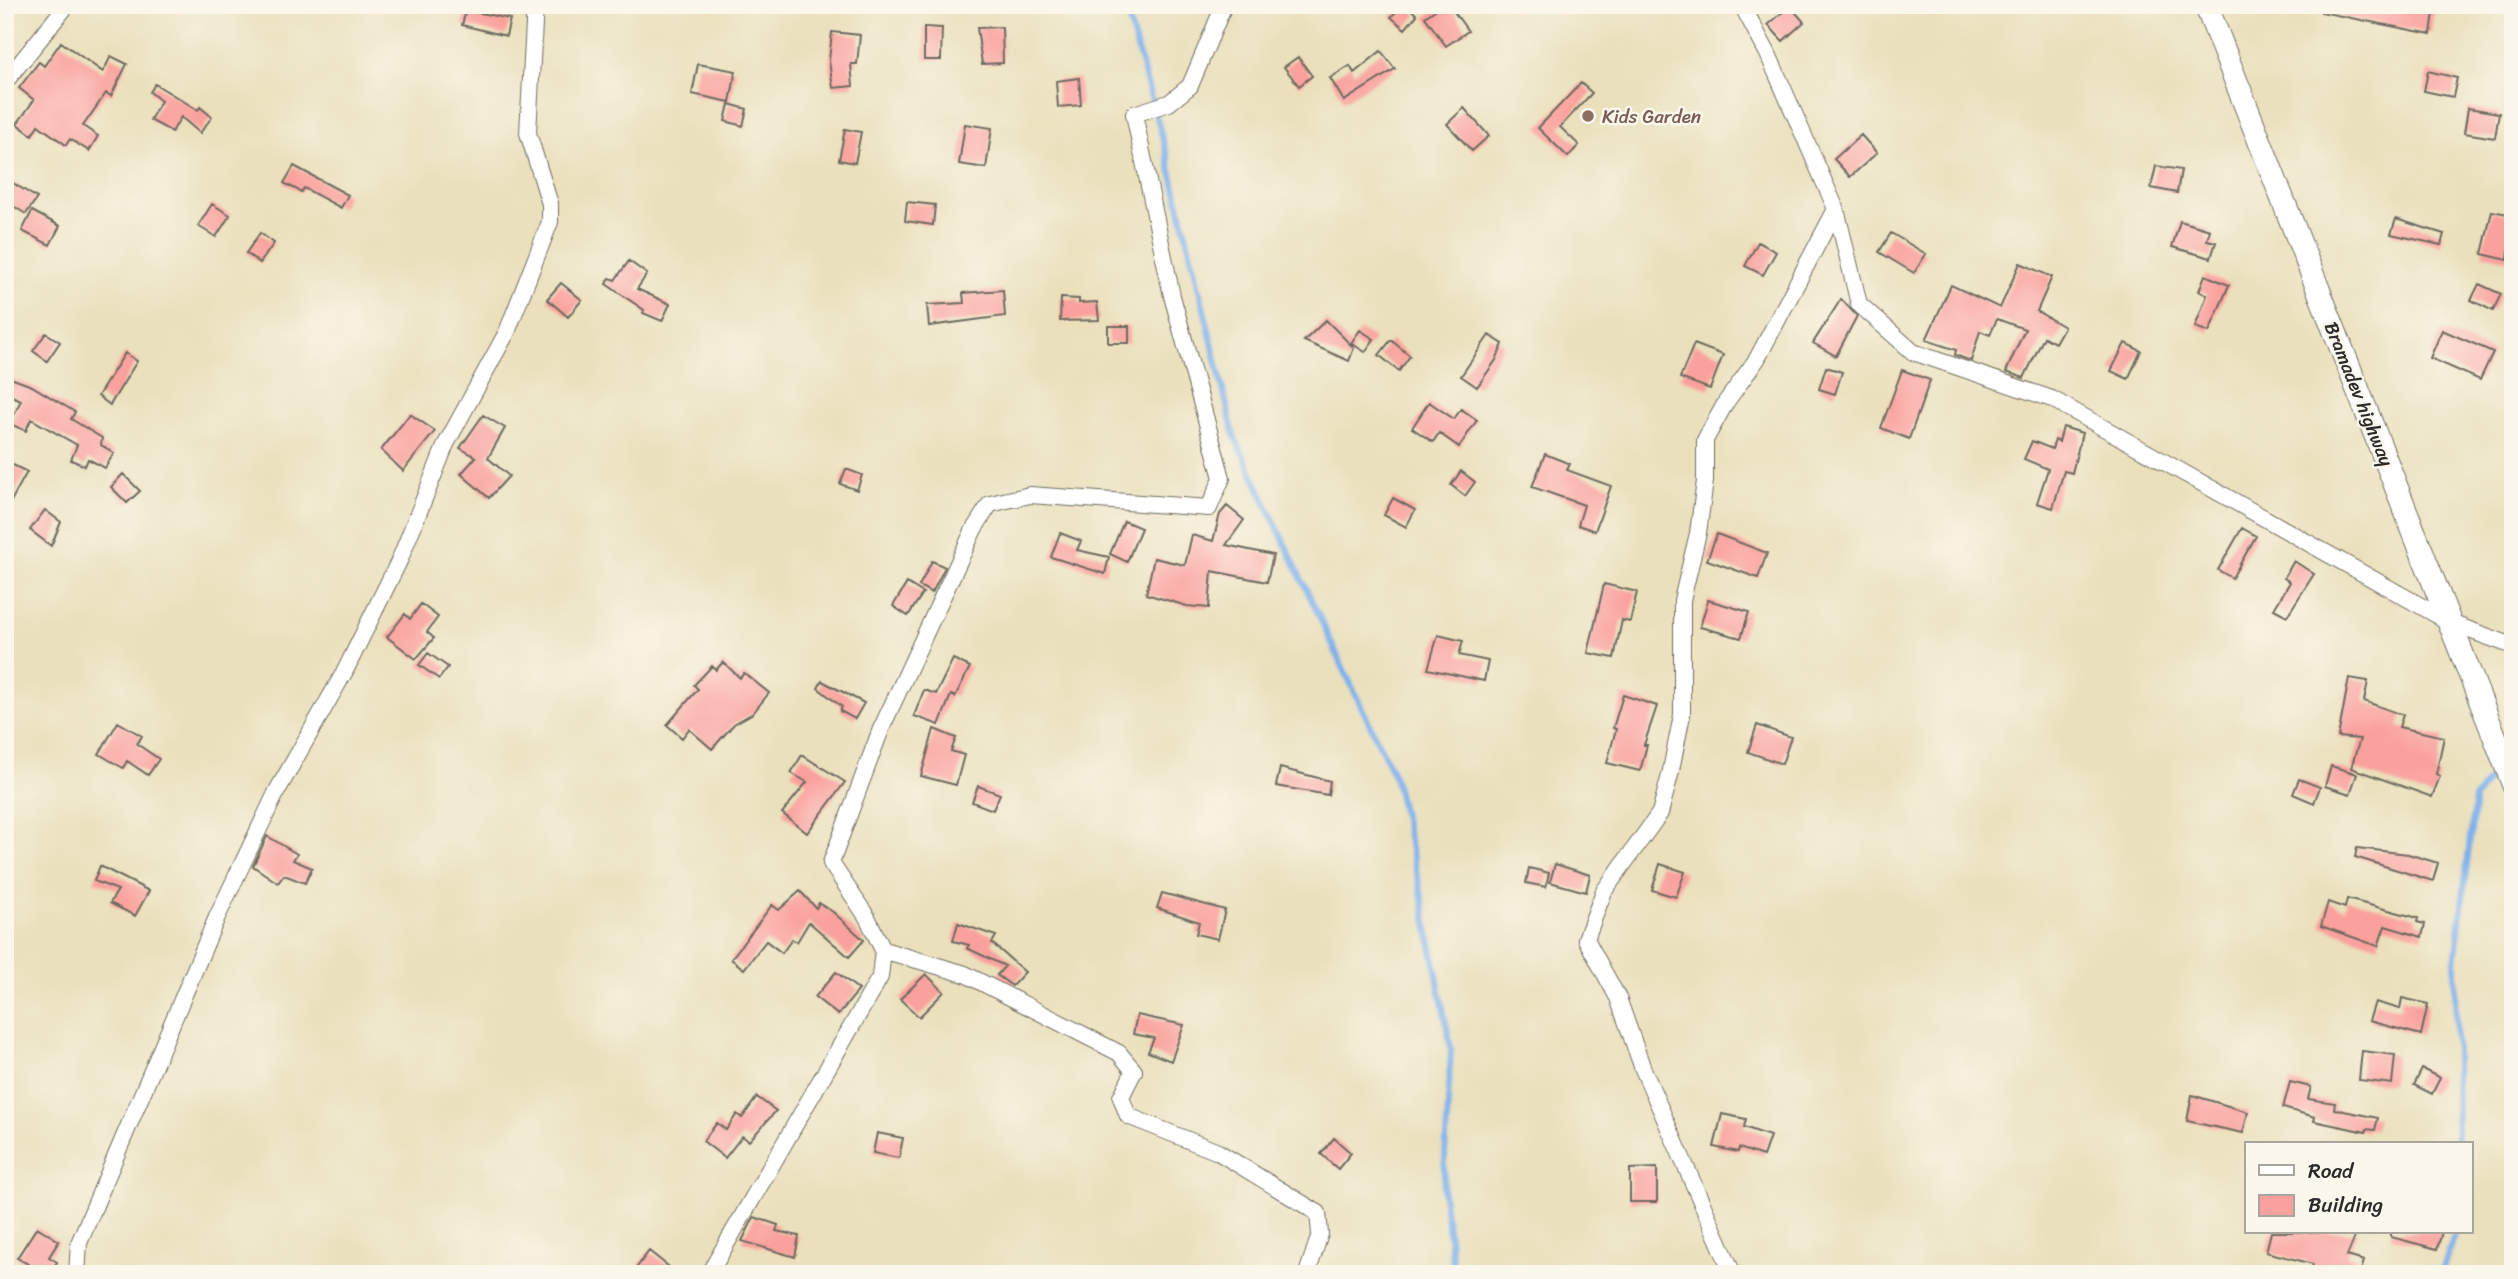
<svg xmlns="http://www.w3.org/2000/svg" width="2518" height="1279" viewBox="0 0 2518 1279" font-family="Sriracha,sans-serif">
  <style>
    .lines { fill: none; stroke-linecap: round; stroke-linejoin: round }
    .stream { stroke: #7db0ea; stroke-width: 6 }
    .building { fill: #faa19d }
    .street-casing { stroke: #6e6a5e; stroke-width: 18 }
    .secondary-casing { stroke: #6e6a5e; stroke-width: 25 }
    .street { stroke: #fff; stroke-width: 16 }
    .secondary { stroke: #fff; stroke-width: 23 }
    .education-dot { fill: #8d6e63; stroke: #fbf7ec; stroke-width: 2.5 }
    .labels { text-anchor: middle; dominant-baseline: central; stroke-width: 5; stroke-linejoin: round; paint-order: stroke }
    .education-label { font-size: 19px; fill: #785e54; stroke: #fbf7ec; text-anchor: start }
    .street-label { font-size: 19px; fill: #2b2b2b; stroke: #fbf7ec }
  </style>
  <rect width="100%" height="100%" fill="#fbf7ec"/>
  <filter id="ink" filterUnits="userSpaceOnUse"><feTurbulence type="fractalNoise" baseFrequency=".0143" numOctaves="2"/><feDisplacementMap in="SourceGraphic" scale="14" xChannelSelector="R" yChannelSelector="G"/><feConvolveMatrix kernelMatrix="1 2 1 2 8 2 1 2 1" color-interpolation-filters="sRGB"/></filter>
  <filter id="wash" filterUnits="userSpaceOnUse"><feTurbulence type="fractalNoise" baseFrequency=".00686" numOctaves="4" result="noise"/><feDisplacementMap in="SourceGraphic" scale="28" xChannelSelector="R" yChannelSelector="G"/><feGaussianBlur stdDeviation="1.57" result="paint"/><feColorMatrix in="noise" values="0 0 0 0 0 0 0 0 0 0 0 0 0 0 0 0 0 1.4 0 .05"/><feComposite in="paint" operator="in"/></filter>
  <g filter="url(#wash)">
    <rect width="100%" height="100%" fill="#eae0bc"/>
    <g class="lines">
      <!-- stream -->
      <path class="stream" d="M1128 5 1130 24 1167 154 1234 435 1394 776 1421 892 1451 1049 1443 1194 1454 1274
        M2457 1144 2455 963 2475 798 2500 764
        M2441 1274 2455 1232"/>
    </g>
    <g id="blocks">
      <!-- building -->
      <path class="building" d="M1402 5H1406L1417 15 1405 29 1391 17Z
        M1442 5H1449L1468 31 1446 46 1425 17Z
        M2321 5H2435L2431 34 2321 12Z
        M1790 6 1804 22 1783 41 1768 25Z
        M466 10 510 19 506 36 462 25Z
        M924 27 942 28 941 60H924Z
        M1002 27 1003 63 982 64 977 28Z
        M832 32 860 35 857 64H851L853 86 833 88 829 61Z
        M61 42 103 72 111 56 127 64 111 96 106 93 83 126 98 136 89 151 70 139 66 145 38 125 32 135 17 124 34 100 19 88 39 62 44 66Z
        M1381 51 1395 69 1344 101 1330 78 1350 66 1354 73Z
        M1298 57 1312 76 1299 86 1284 67Z
        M698 64 736 71 730 102 692 94Z
        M2428 71 2457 78 2453 97 2424 91Z
        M1079 78 1081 105 1058 107 1056 81Z
        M1581 83 1592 93 1560 127 1579 145 1568 157 1538 128Z
        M155 84 198 110 200 107 212 117 200 133 181 117 172 132 150 120 161 101 150 92Z
        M729 104 747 109 743 126 725 121Z
        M1464 108 1489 136 1472 151 1447 124Z
        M2468 108 2499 113 2495 138 2464 133Z
        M965 124 992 128 986 168 959 164Z
        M845 129 861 132 855 163 839 160Z
        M1861 135 1877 153 1850 177 1834 159Z
        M294 166 348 195 341 208 304 188 301 192 284 183Z
        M2156 166 2181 170 2177 193 2151 188Z
        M5 178 37 198 26 214 5 201Z
        M907 202 935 205 933 225 905 221Z
        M212 204 230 215 216 237 198 226Z
        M32 211 60 226 50 245 22 231Z
        M2492 211 2513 215 2508 260 2482 254Z
        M2396 219 2444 234 2441 245 2391 234Z
        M2180 221 2210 230 2207 240 2216 242 2211 258 2172 247Z
        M260 233 274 243 260 263 246 253Z
        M1891 233 1926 254 1914 273 1879 252Z
        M1758 242 1776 252 1763 275 1745 266Z
        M629 261 647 274 637 289 670 304 662 321 643 313 644 310 606 284 610 278 615 280Z
        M2020 263 2052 277 2037 311 2064 327 2055 343 2044 337 2024 378 2006 372 2025 329 1997 319 1990 335 1980 331 1971 361 1955 355 1956 350 1926 340 1951 285 2000 308Z
        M2205 275 2229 285 2209 332 2195 327 2207 295 2199 291Z
        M561 283 582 300 568 317 547 299Z
        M2479 284 2501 294 2493 311 2471 300Z
        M1003 290 1005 316 929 326 927 305 964 303 963 293Z
        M1061 298 1079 299V303L1097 302 1099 320 1060 321Z
        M1841 299 1857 316 1836 356 1813 343Z
        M1326 320 1354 348 1349 361 1304 341Z
        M1108 326H1129V343H1108Z
        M1360 330 1374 339 1365 352 1351 343Z
        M2442 330 2493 352 2480 380 2430 358Z
        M46 333 60 342 47 361 33 351Z
        M1489 335 1503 344 1496 360 1477 387 1461 376Z
        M1391 340 1410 356 1399 371 1379 355Z
        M2125 343 2141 351 2128 379 2111 371Z
        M1694 344 1723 355 1710 389 1680 378Z
        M125 353 137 361 110 405 98 396Z
        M1826 367 1842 372 1835 394 1819 389Z
        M1902 370 1930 380 1909 439 1881 428Z
        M5 376 32 386 75 412 71 419 102 438 101 445 114 453 105 468 88 459 85 466 71 460 77 445 31 419 26 431 10 424 21 400 5 393Z
        M1429 402 1454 419 1461 409 1477 420 1459 447 1439 433 1433 442 1412 428Z
        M410 414 435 431 403 471 381 450Z
        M483 415 505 428 488 458 509 476 489 498 461 474 476 457 460 448Z
        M2063 427 2082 433 2072 473 2064 471 2053 508 2037 503 2048 469 2024 459 2032 441 2052 449 2055 440 2059 442Z
        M1545 454 1570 464 1567 470 1611 486 1595 531 1578 525 1584 505 1532 487Z
        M5 461 27 472 5 512Z
        M846 469 862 475 857 490 840 484Z
        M1461 471 1475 482 1465 496 1451 485Z
        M123 474 140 491 127 503 111 487Z
        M1393 498 1415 510 1406 527 1384 515Z
        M1227 506 1244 520 1226 545 1273 555 1267 582 1212 571 1209 608 1187 606 1146 594 1154 558 1185 565 1192 535 1213 541 1220 514Z
        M45 510 61 522 51 546 30 530Z
        M1124 521 1141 528 1127 562 1110 554Z
        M2242 528 2256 536 2232 578 2218 570Z
        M1060 533 1081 541 1077 550 1109 557 1105 574 1051 557Z
        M1717 534 1767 553 1758 578 1707 560Z
        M932 561 945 567 932 593 919 586Z
        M2294 561 2314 574 2287 616 2274 609 2290 582 2284 578Z
        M907 583 923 593 908 616 893 606Z
        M1604 584 1637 592 1630 622 1622 620 1614 658 1588 653Z
        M1708 600 1749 612 1741 638 1700 627Z
        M421 604 438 617 427 632 434 638 416 659 387 637 405 614 410 619Z
        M1438 635 1463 641 1459 655 1488 661 1484 681 1428 669Z
        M428 653 448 667 439 679 419 665Z
        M953 659 970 667 955 697 951 695 939 725 914 716 924 690 936 694Z
        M723 662 740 678 744 673 769 693 753 713 734 724 712 749 689 729 682 738 667 725 698 689 694 685 712 666 716 670Z
        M2349 678 2368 681 2364 701 2403 715 2399 727 2444 737 2436 774 2440 776 2432 797 2351 768 2360 739 2338 737Z
        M822 681 864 703 855 719 840 711 842 707 818 688Z
        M1623 695 1657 706 1644 745H1647L1640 771 1607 763 1616 729 1613 728Z
        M118 722 142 736 137 744 159 759 148 775 127 761 123 768 99 754Z
        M1757 725 1791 737 1782 764 1748 752Z
        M934 729 956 738 951 751 964 755 956 785 921 776Z
        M802 755 845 782 807 833 782 813 807 782 791 773Z
        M2331 766 2357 774 2350 794 2325 786Z
        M1280 768 1330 781 1328 795 1276 786Z
        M2299 779 2320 787 2314 803 2293 794Z
        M978 786 1000 794 993 810 972 802Z
        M267 836 297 854 293 860 312 868 305 883 284 875 278 883 253 866Z
        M2357 848 2408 854 2438 863 2433 881 2355 857Z
        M1555 864 1590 875 1586 892 1550 882Z
        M1660 864 1685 872 1676 897 1652 890Z
        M100 866 149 891 135 916 110 903 118 890 94 881Z
        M1529 868 1549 873 1546 887 1526 883Z
        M800 891 816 908 819 903 833 912 864 940 849 957 809 922 797 942 792 939 782 953 766 941 744 969 731 959 772 905 779 910Z
        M1162 893 1225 910 1218 939 1196 934 1199 922 1157 908Z
        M2347 899 2418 918 2417 922 2425 924 2422 937 2385 926 2378 946 2321 926 2328 902 2345 908Z
        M958 923 996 936 992 943 1025 972 1012 986 997 975 1005 966 967 948 969 945 953 941Z
        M836 972 859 990 838 1015 815 997Z
        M926 974 944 992 919 1017 900 999Z
        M2402 998 2428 1004 2421 1035 2369 1021 2375 1002 2400 1009Z
        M1137 1015 1184 1025 1171 1061 1148 1052 1154 1038 1133 1034Z
        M2362 1051 2395 1055 2392 1084 2359 1080Z
        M2422 1069 2440 1078 2432 1094 2414 1085Z
        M2290 1082 2311 1087 2308 1099 2335 1103 2334 1109 2378 1118 2375 1130 2367 1129 2366 1132 2314 1121 2315 1117 2283 1108Z
        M2192 1095 2248 1112 2243 1133 2187 1121Z
        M757 1097 776 1111 749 1141 742 1136 725 1158 703 1141 717 1123 726 1130 737 1114 742 1118Z
        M1722 1114 1746 1119 1744 1127 1770 1136 1763 1156 1739 1148 1738 1152 1714 1147Z
        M877 1133 903 1138 899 1158 873 1153Z
        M1334 1138 1351 1153 1338 1169 1321 1154Z
        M1657 1168V1202H1630V1169Z
        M754 1217 778 1225 776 1231 799 1236 795 1257 742 1241Z
        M37 1227 59 1241 49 1257 57 1262 49 1274H24L30 1265 17 1258Z
        M2271 1232H2357L2347 1256 2364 1261 2360 1274H2336L2312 1268 2313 1264 2266 1252Z
        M2391 1232H2442L2437 1249 2391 1237Z
        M649 1251 678 1274H632Z"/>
    </g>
  </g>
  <g filter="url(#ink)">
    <use href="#blocks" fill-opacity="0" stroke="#6e6a5e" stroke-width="2"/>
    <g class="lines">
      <!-- street casing -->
      <g class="street-casing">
        <path id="street" d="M1742 5 1768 54 1836 209 1859 304 1913 352 2052 399 2453 624 2513 646
          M5 82 67 5
          M883 950 965 974 1119 1053 1134 1071 1121 1097 1128 1116 1218 1152 1318 1213 1320 1234 1307 1274
          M77 1274 79 1243 217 917 277 791 345 671 400 559 446 444 507 332 550 222V204L528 133 535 5
          M709 1274 880 977 883 950 867 917 831 863 881 729 974 529 990 504 1030 495 1209 508 1222 478 1172 296 1134 114 1169 103 1190 86 1224 5
          M1733 1274 1643 1069 1618 998 1586 939 1604 891 1660 813 1670 775 1682 715V600L1698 533 1705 481V440L1726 402 1757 359 1836 209"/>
      </g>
      <!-- secondary casing -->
      <g class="secondary-casing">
        <path id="secondary" d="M2206 5 2513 783"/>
      </g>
      <!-- street -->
      <use href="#street" class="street"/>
      <!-- secondary -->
      <use href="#secondary" class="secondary"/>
    </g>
  </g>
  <!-- markers -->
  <circle class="education-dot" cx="1588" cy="116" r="7"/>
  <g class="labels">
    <!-- education labels -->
    <g class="education-label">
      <text x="1602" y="116">Kids Garden</text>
    </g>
    <!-- street labels -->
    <g class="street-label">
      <text transform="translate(2359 394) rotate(68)">Bramadev highway</text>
    </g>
  </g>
  <!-- margin -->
  <rect width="2518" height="1279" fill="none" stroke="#fbf7ec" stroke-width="28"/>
  <!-- legend -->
  <rect x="2245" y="1142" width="228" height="91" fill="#fbf7ec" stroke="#a8a59f" stroke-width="2"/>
  <rect x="2259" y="1165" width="35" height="10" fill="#ffffff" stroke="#a8a59f" stroke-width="2"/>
  <text x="2308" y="1178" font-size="21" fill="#2b2b2b">Road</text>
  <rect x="2259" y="1195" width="35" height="21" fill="#faa19d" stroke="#a8a59f" stroke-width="2"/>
  <text x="2308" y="1212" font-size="21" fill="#2b2b2b">Building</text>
</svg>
